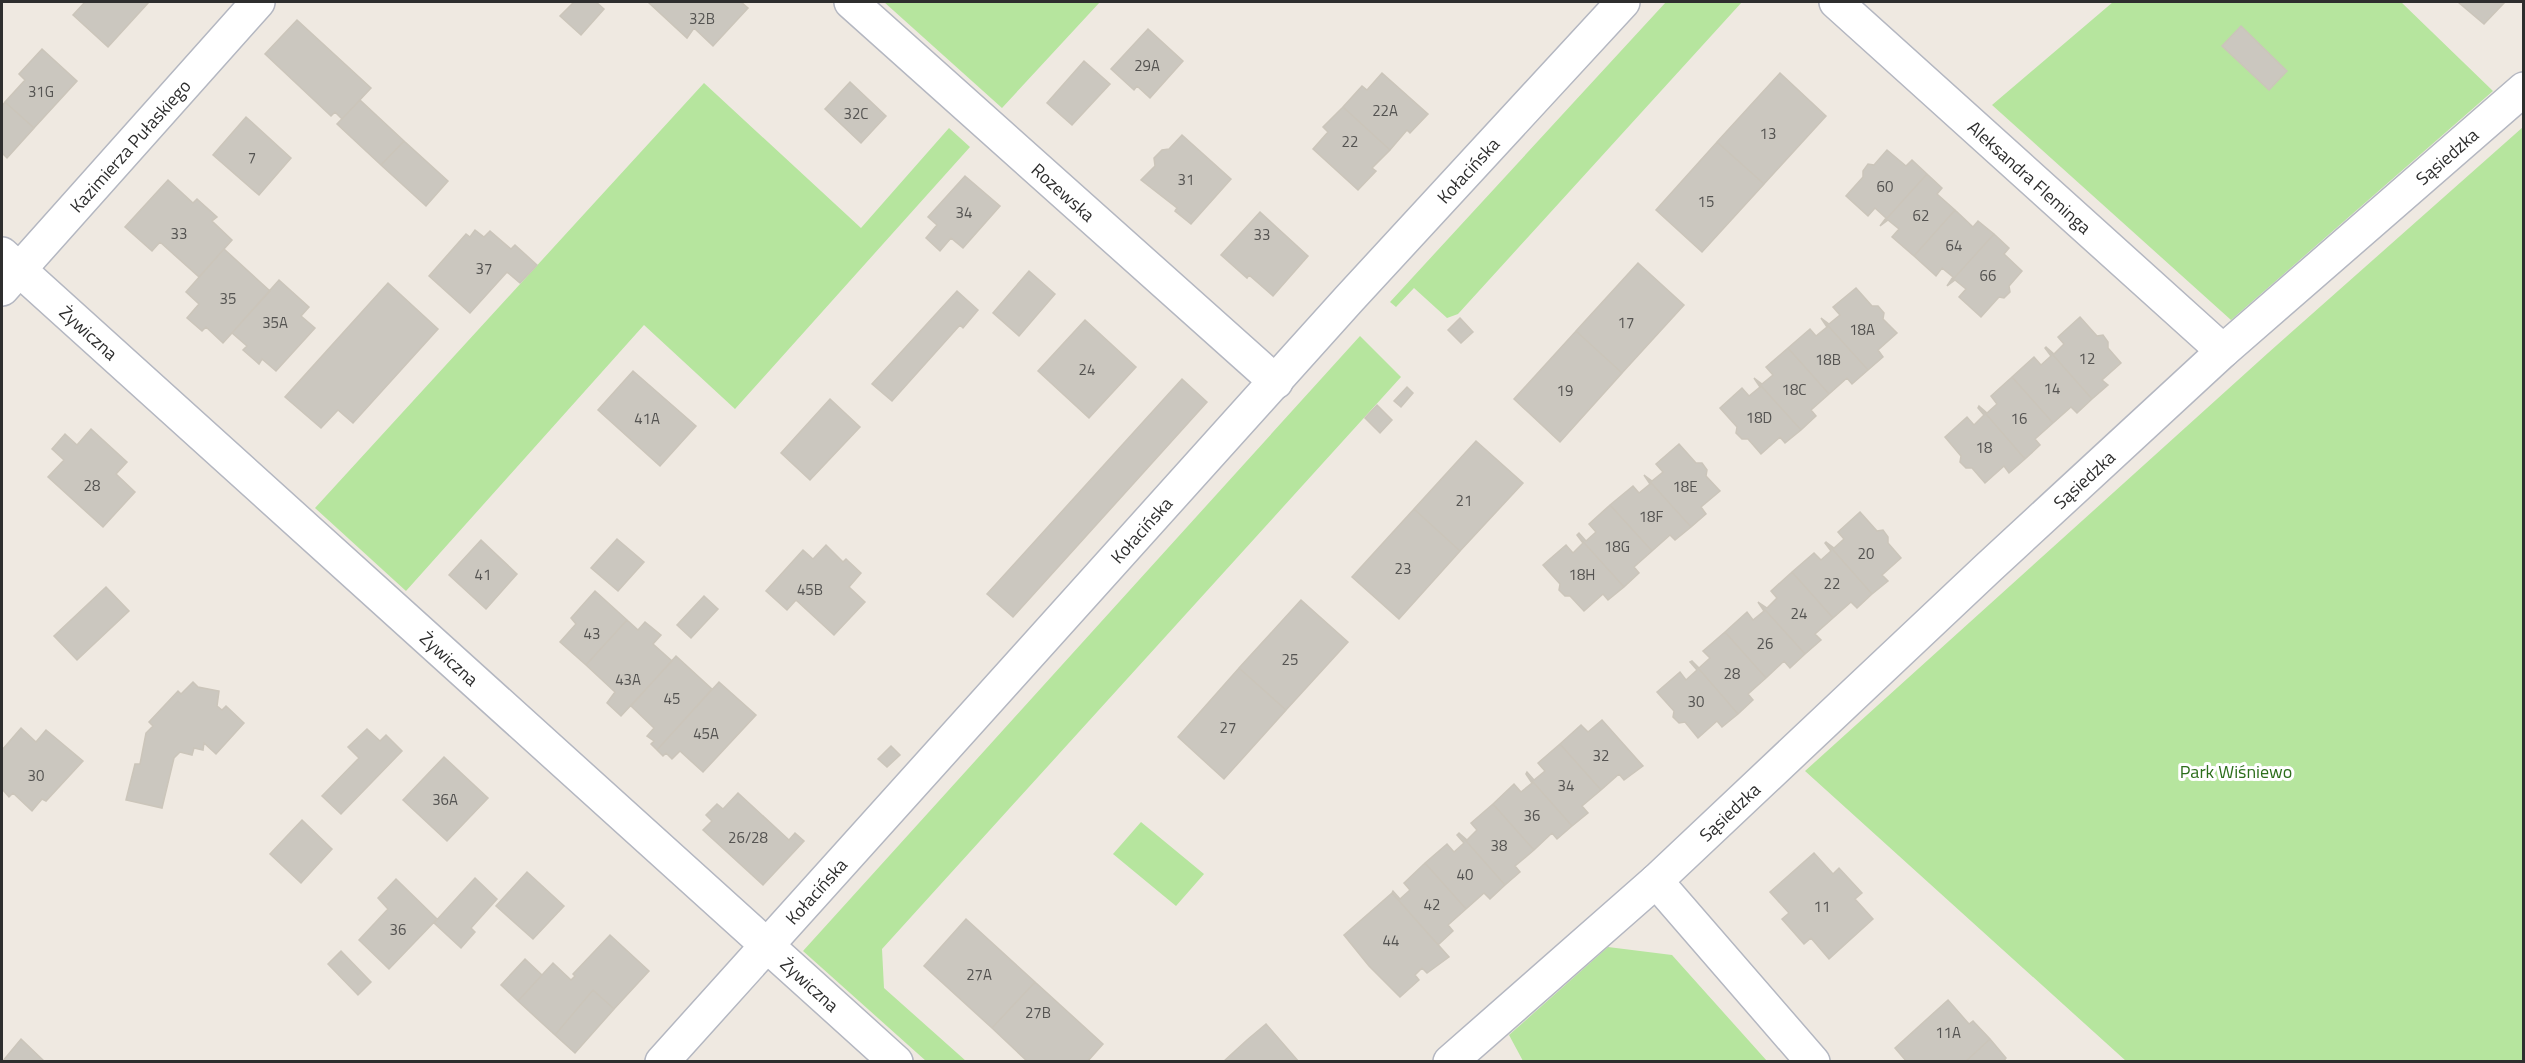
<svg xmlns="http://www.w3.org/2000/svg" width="2525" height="1063" viewBox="0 0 2525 1063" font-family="'Titillium Web',sans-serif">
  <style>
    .green { fill: #b6e59e }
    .building { fill: #cbc7bf; stroke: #cbc5ba; stroke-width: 1.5 }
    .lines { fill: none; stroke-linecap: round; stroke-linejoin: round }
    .minor-casing { stroke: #b4b7c1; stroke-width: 36 }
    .minor { stroke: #fff; stroke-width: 33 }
    .labels { text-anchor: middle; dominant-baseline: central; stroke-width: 6; stroke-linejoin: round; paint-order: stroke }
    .number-label { font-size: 15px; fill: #555452 }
    .street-label { font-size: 18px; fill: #2e2e2e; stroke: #fff }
    .park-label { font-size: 18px; fill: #2c6e1b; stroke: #fff }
  </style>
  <rect width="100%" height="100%" fill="#efe9e1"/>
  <!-- green -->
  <path class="green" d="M884 2H1100L1002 108Z
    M1666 2H1742L1458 314 1447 318 1414 288 1396 307 1390 302Z
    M2113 2H2401L2493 91 2231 320 1992 105Z
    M704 83 861 228 949 128 970 147 735 409 644 325 406 591 315 508Z
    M2523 127V1061H2126L1805 771 2268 353Z
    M1360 336 1401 377 882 949 884 988 966 1061H926L803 951Z
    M1141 822 1204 874 1176 906 1113 854Z
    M1608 947 1672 955 1767 1061H1523L1509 1035Z"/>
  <!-- building -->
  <path class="building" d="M85 2H149L108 47 73 15Z
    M574 2H596L604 9 581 35 560 16Z
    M648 2H741L748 8 713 46 694 28 687 38Z
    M2458 2H2505L2484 24Z
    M297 20 371 88 342 119 335 112 331 116 265 54Z
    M2241 26 2287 71 2269 90 2222 46Z
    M1148 29 1183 61 1150 98 1137 86 1134 90 1111 69Z
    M42 49 77 81 34 128 5 102 25 80 19 74Z
    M1084 61 1110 84 1072 125 1047 103Z
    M1382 73 1428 114 1410 133 1407 130 1390 150 1343 107 1362 86 1367 90Z
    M1780 73 1826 116 1764 184 1717 142Z
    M850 82 886 116 861 143 825 109Z
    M360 100 404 141 381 165 337 124Z
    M5 102 34 128 7 158 2 153V106Z
    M1343 107 1390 150 1372 168 1376 171 1358 190 1313 149 1328 132 1323 127Z
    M246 117 291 158 259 195 213 155Z
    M1182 135 1231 179 1191 224 1175 211 1177 208 1141 180 1155 166 1154 158 1162 150 1169 149Z
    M404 141 448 181 426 206 381 165Z
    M1717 142 1764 184 1702 252 1656 210Z
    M1887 150 1906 166 1912 160 1927 174 1880 226 1886 218 1875 208 1868 216 1846 196 1863 177V171L1868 164 1874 165Z
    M1927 174 1942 188 1937 194 1955 210 1914 256 1892 237 1899 229 1888 220 1880 226Z
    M965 176 1000 206 963 248 951 238 940 251 926 238 937 225 928 217Z
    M168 180 193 203 197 199 217 217 212 221 232 240 199 277 160 242 152 251 125 227Z
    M1955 210 1973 227 1978 221 1994 234 1947 286 1953 277 1942 268 1936 276 1914 256Z
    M1260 212 1308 256 1273 296 1249 275 1247 278 1221 255Z
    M475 230 484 237 490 231 511 249 515 245 537 265 520 283 507 272 470 313 429 276 466 234 470 237Z
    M1994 234 2009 248 2004 254 2022 271 2009 286 2010 292 2004 298 1999 297 1981 317 1959 297 1966 289 1955 280 1947 286Z
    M224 249 270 291 223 343 206 327 202 331 187 318 199 304 186 292Z
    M1638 263 1684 305 1622 373 1576 331Z
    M1029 271 1055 294 1019 336 993 313Z
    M279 280 309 307 301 316 315 328 276 371 262 359 259 364 243 350 247 346 232 333Z
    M388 283 438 329 353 423 338 410 321 428 285 397Z
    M1856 288 1872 306H1878L1884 313 1883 319 1897 333 1878 350 1883 357 1868 370 1821 318 1829 324 1840 315 1833 307Z
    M957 291 978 310 963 328 960 325 892 401 872 384Z
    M2080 317 2097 336 2103 335 2108 342V348L2121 363 2102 380 2108 385 2092 399 2046 347 2054 354 2064 344 2058 337Z
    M1460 318 1473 332 1461 343 1448 330Z
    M1821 318 1868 370 1852 384 1847 378 1829 394 1788 348 1810 329 1816 336 1827 327Z
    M1085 320 1136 367 1089 418 1038 371Z
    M1576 331 1622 373 1560 442 1514 399Z
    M2046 347 2092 399 2077 413 2071 407 2053 423 2012 377 2034 357 2041 365 2051 356 2045 348Z
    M1788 348 1829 394 1811 410 1816 416 1801 430 1754 378 1762 384 1773 375 1766 367Z
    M633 371 696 426 660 466 598 410Z
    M2012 377 2053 423 2035 439 2040 445 2025 459 1979 406 1987 413 1997 404 1991 396Z
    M1754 378 1801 430 1785 443 1780 437 1761 454 1748 439H1742L1736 433 1737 427 1720 408 1742 388 1749 396 1760 387Z
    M1182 379 1207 402 1013 617 987 594Z
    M1407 387 1413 393 1401 407 1394 401Z
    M830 399 860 427 810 480 781 453Z
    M1377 405 1392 420 1380 433 1365 418Z
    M1979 406 2025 459 2009 473 2004 466 1985 483 1972 468H1966L1960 462 1961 456 1945 437 1967 417 1974 425 1984 415 1978 408Z
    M91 429 127 462 116 474 135 492 103 527 48 477 64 460 52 449 65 434 77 445Z
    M1476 441 1523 483 1460 551 1414 509Z
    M1679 444 1696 463H1702L1707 470 1706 476 1720 491 1701 507 1706 514 1691 527 1644 475 1652 481 1663 472 1656 464Z
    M1644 475 1691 527 1675 540 1670 535 1652 551 1610 505 1633 486 1639 493 1650 484Z
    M1610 505 1652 551 1634 567 1639 573 1624 587 1577 535 1579 533 1586 541 1596 532 1589 524Z
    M1414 509 1460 551 1399 619 1352 577Z
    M1860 512 1877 531 1883 530 1888 537V543L1901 558 1882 575 1888 581 1872 594 1826 542 1834 548 1844 539 1838 532Z
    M1577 535 1624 587 1608 600 1603 594 1584 611 1570 596H1565L1559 590 1560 584 1543 565 1566 545 1573 553 1583 543Z
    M617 539 644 562 618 591 591 568Z
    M481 540 517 574 486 609 449 575Z
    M1826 542 1872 594 1857 608 1851 602 1833 618 1792 572 1814 553 1821 560 1831 551 1825 543Z
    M826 545 843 562 846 559 861 573 849 587 865 602 834 635 796 600 787 610 766 591 803 550 813 559Z
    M1792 572 1833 618 1815 634 1821 640 1805 654 1758 602 1767 608 1777 598 1771 591Z
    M106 587 129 611 77 660 54 636Z
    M595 591 627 620 586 665 560 642 576 624 571 618Z
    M704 596 718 609 691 638 677 625Z
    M1301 600 1348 642 1286 710 1239 668Z
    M1758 602 1805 654 1790 668 1784 661 1766 678 1725 632 1747 612 1753 620 1764 611Z
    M627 620 638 630 645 622 661 635 653 644 672 661 621 716 607 703 615 692 586 665Z
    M1725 632 1766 678 1748 694 1753 700 1738 714 1692 661 1699 668 1710 658 1703 651Z
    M676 656 712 689 657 750 651 744 654 741 647 736 654 728 631 706Z
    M1692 661 1738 714 1722 727 1717 721 1698 738 1685 722 1679 723 1673 717 1674 711 1657 692 1680 672 1686 680 1697 670 1690 662Z
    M1239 668 1286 710 1224 779 1178 737Z
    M193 682 198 687 219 691 217 706 222 710 226 706 244 723 216 754 204 743 203 750 194 748 192 755 180 752 174 758 162 808 126 800 135 764H140L146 733 153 726 149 722 178 691 181 694Z
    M719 682 756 715 703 772 680 751 672 759 666 753 663 756 657 750Z
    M1602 720 1643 766 1624 780 1619 774 1601 790 1560 744 1581 725 1588 732Z
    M21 728 36 742 46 730 83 761 46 801 42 799 32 811 13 793 9 797 2 789V750Z
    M367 729 380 741 386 735 402 751 341 814 322 796 359 758 348 747Z
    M1560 744 1601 790 1582 806 1588 813 1572 826 1526 774 1527 772 1534 780 1545 771 1538 763Z
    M891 746 900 755 887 767 878 759Z
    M444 757 488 798 447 841 403 800Z
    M1526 774 1572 826 1557 839 1552 833 1534 850 1493 804 1514 784 1521 792 1532 783Z
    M738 793 789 840 795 833 804 841 763 885 703 830 712 821 706 815 717 804 723 809Z
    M1493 804 1534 850 1515 866 1520 872 1505 885 1459 833 1467 840 1477 830 1471 823Z
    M302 820 332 849 301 883 270 854Z
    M1459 833 1505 885 1490 899 1484 893 1466 909 1425 863 1447 844 1454 852 1464 843 1457 835Z
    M1814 853 1833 874 1839 868 1862 893 1855 899 1873 919 1829 959 1811 938 1804 944 1782 919 1789 913 1770 892Z
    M1425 863 1466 909 1448 925 1453 931 1438 945 1392 893 1393 891 1400 899 1410 890 1404 883Z
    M527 872 564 906 533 939 496 906Z
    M475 878 497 899 471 928 475 932 461 948 434 923Z
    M396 879 437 919 389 969 359 940 388 909 378 898Z
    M1392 893 1449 957 1427 973 1422 968 1415 975 1419 980 1400 997 1369 966 1344 935Z
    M966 919 1035 982 992 1028 924 966Z
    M610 935 649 971 614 1009 593 990 555 1035 518 1001 553 963 571 980 575 976 573 974Z
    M341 951 371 982 358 995 328 964Z
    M525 959 542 975 518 1001 501 985Z
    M1035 982 1103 1044 1087 1062H1028L992 1028Z
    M593 990 614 1009 575 1053 555 1035Z
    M1948 1000 1969 1024 1973 1021 1990 1039 1965 1062H1907L1895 1048Z
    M1266 1024 1299 1062H1223L1247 1040Z
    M21 1039 45 1062H2Z
    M1990 1039 2006 1058 2003 1062H1965Z"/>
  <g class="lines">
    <!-- minor casing -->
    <g class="minor-casing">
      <g id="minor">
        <path id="s1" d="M851 2 1276 382"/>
        <path id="s2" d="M1836 2 2223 351"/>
        <path id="s3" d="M2 254 896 1062"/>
        <path id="s4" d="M2 289 258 2"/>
        <path d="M1656 881 1813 1062"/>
        <path id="s5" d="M662 1062 1349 299 1623 2"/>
        <path id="s6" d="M1450 1062 1656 881 1988 568 2223 351 2524 89"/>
      </g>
    </g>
    <!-- minor -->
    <use href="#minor" class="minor"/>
  </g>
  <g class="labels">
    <!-- number labels -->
    <g class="number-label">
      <text x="702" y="18">32B</text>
      <text x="1147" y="65">29A</text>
      <text x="41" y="91">31G</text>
      <text x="1385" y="110">22A</text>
      <text x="856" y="113">32C</text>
      <text x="1768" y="133">13</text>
      <text x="1350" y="141">22</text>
      <text x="252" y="157">7</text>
      <text x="1186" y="179">31</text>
      <text x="1885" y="186">60</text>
      <text x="1706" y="201">15</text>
      <text x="964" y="212">34</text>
      <text x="1921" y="215">62</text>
      <text x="179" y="233">33</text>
      <text x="1262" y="234">33</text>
      <text x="1954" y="245">64</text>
      <text x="484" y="268">37</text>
      <text x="1988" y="275">66</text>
      <text x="228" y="298">35</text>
      <text x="275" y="322">35A</text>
      <text x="1626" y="322">17</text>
      <text x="1862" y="329">18A</text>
      <text x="2087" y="358">12</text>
      <text x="1828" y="359">18B</text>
      <text x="1087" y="369">24</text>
      <text x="2052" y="388">14</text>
      <text x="1794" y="389">18C</text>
      <text x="1565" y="390">19</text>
      <text x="1759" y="417">18D</text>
      <text x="647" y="418">41A</text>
      <text x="2019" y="418">16</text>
      <text x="1984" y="447">18</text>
      <text x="92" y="485">28</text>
      <text x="1685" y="486">18E</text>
      <text x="1464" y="500">21</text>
      <text x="1651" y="516">18F</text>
      <text x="1617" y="546">18G</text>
      <text x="1866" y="553">20</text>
      <text x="1403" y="568">23</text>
      <text x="483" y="574">41</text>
      <text x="1582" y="574">18H</text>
      <text x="1832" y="583">22</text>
      <text x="810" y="589">45B</text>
      <text x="1799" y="613">24</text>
      <text x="592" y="633">43</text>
      <text x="1765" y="643">26</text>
      <text x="1290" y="659">25</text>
      <text x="1732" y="673">28</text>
      <text x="628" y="679">43A</text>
      <text x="672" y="698">45</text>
      <text x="1696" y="701">30</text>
      <text x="1228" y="727">27</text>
      <text x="706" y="733">45A</text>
      <text x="1601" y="755">32</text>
      <text x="36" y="775">30</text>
      <text x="1566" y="785">34</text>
      <text x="445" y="799">36A</text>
      <text x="1532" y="815">36</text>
      <text x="748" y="837">26/28</text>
      <text x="1499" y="845">38</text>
      <text x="1465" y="874">40</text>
      <text x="1432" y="904">42</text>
      <text x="1822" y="906">11</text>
      <text x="398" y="929">36</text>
      <text x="1391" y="940">44</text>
      <text x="979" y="974">27A</text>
      <text x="1038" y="1012">27B</text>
      <text x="1948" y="1032">11A</text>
    </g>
    <!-- street labels -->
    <g class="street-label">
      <text stroke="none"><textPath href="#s4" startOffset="192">Kazimierza Pułaskiego</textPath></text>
      <text stroke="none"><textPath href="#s6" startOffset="1347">Sąsiedzka</textPath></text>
      <text stroke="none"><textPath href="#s5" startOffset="1202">Kołacińska</textPath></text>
      <text stroke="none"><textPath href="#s2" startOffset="261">Aleksandra Fleminga</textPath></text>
      <text stroke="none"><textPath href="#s1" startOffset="285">Rozewska</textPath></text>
      <text stroke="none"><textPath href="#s3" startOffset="117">Żywiczna</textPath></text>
      <text stroke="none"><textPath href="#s6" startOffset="861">Sąsiedzka</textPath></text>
      <text stroke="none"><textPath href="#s5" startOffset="716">Kołacińska</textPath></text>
      <text stroke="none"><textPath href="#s3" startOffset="603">Żywiczna</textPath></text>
      <text stroke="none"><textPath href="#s6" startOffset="375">Sąsiedzka</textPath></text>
      <text stroke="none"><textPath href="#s5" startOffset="230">Kołacińska</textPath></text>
      <text stroke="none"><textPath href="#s3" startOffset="1089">Żywiczna</textPath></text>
    </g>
    <!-- park labels -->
    <g class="park-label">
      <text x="2236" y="771">Park Wiśniewo</text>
    </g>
  </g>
  <!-- border -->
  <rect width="2525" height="1063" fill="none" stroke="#2e2e2e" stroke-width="6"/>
</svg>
